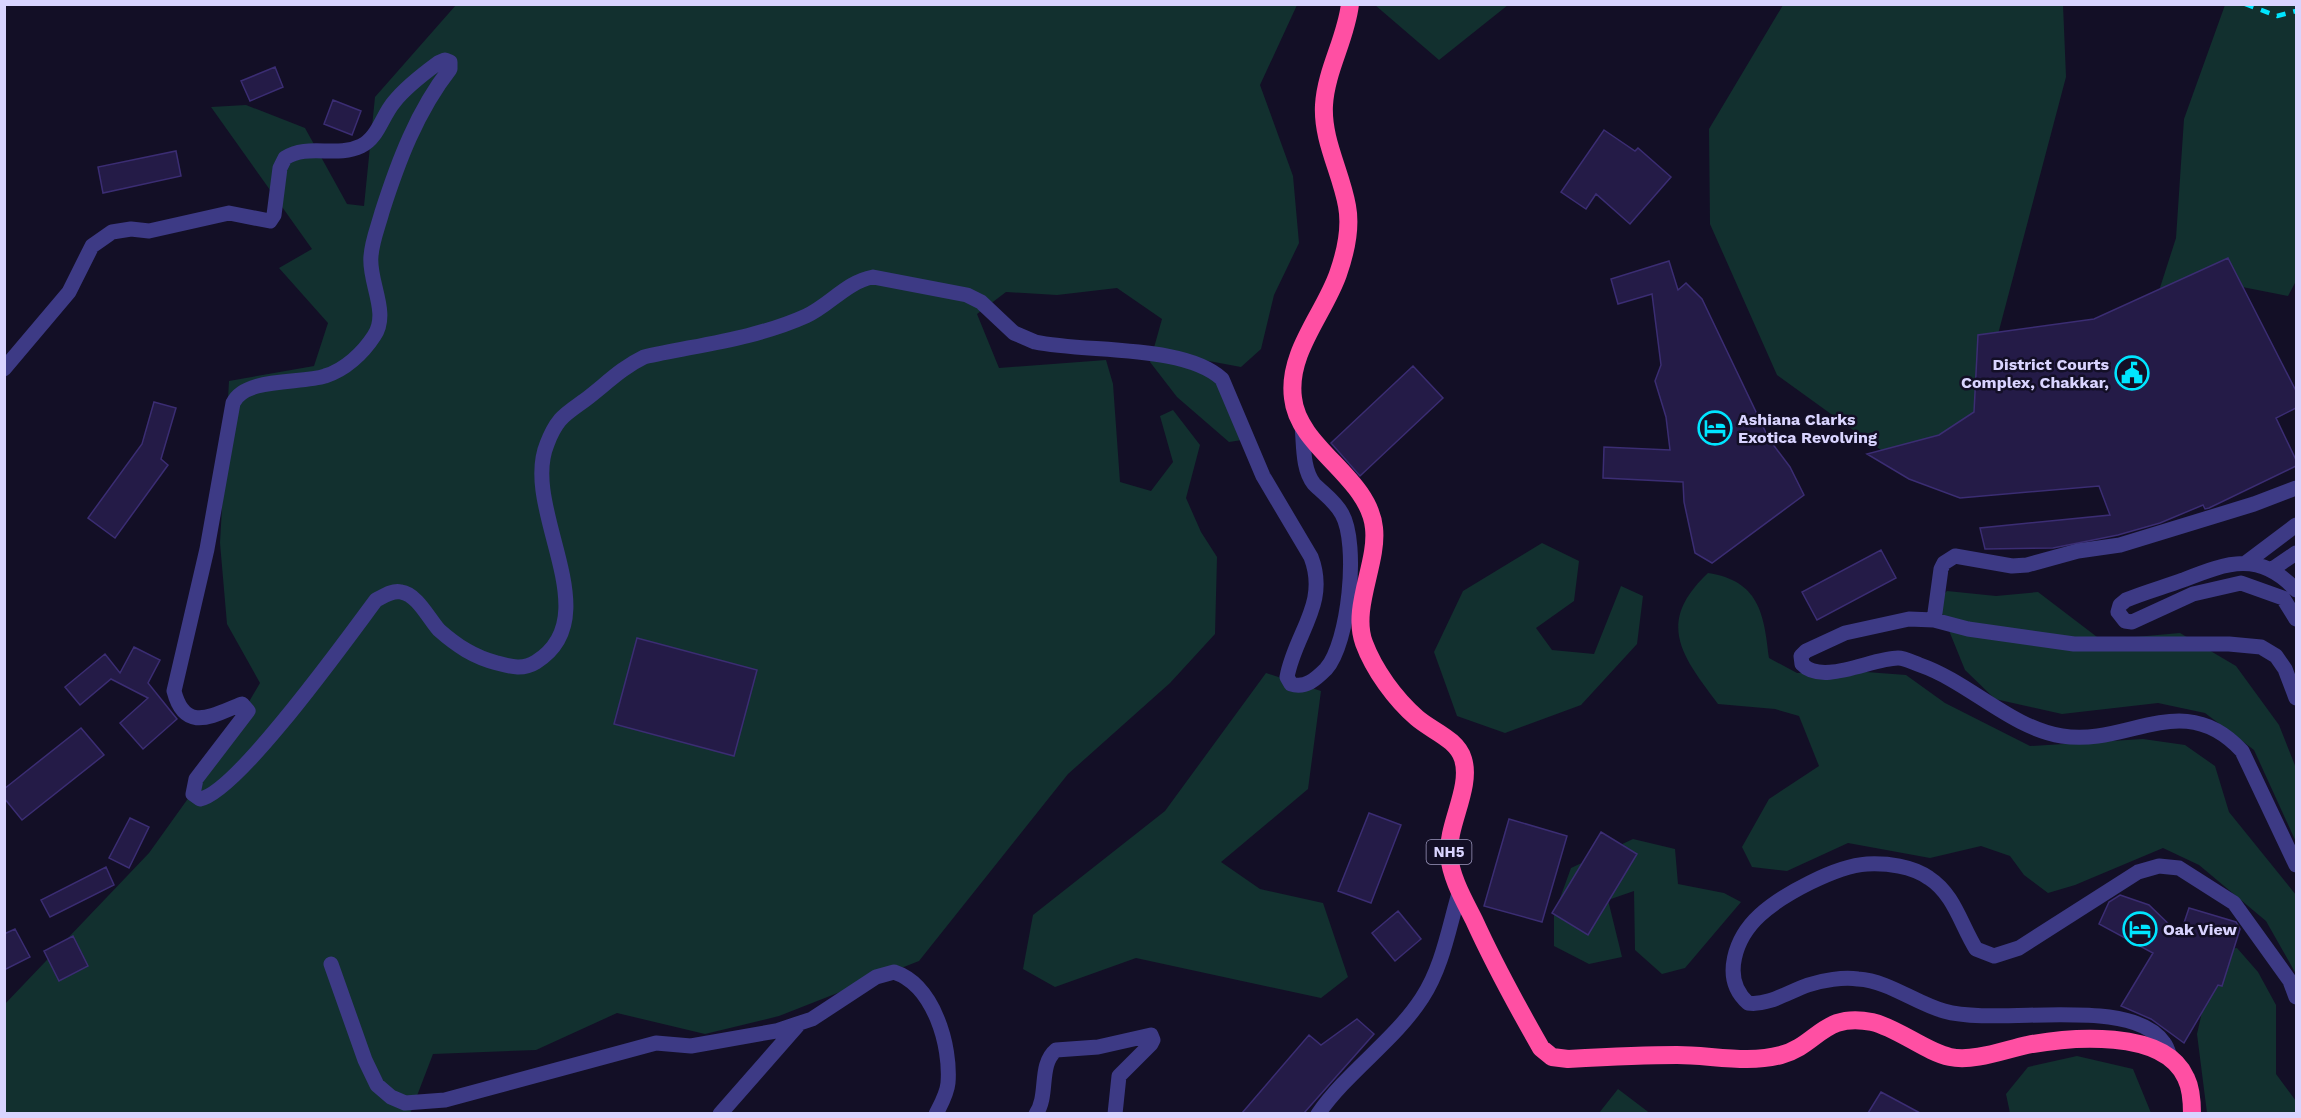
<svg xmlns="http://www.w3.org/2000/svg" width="2301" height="1118" viewBox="0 0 2301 1118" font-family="'Work Sans',sans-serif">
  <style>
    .green { fill: #12302f }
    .building { fill: #241b47; stroke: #3b2d73; stroke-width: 1.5 }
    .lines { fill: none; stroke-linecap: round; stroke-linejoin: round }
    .minor { stroke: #3d3a85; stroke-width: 15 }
    .highway { stroke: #ff4fa3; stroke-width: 18 }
    .rail { stroke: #00e5ff; stroke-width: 4.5; stroke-dasharray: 9 8; stroke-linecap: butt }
    .labels { text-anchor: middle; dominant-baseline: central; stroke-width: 5; stroke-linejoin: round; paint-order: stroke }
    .shield { fill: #130f26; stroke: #9e99be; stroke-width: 1.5 }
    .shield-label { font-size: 15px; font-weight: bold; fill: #d9d4ff }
    .poi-label { font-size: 16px; font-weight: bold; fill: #d9d4ff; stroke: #130f26; text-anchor: start }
  </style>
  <rect width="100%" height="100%" fill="#130f26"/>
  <!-- green -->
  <path class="green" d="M456 5H1297L1260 85 1293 176 1299 243 1274 295 1261 349 1241 367 1198 359 1229 395 1242 440 1229 442 1177 397 1150 362 1162 319 1117 288 1057 295 1006 292 977 314 999 368 1106 360 1113 384 1120 482 1151 491 1173 462 1160 416 1173 410 1200 445 1186 498 1201 532 1217 557 1215 634 1170 683 1068 774 919 961 779 1016 705 1034 617 1013 536 1050 433 1054 410 1114 5 1113 4 1005 149 853 212 765 260 683 227 624 220 543 229 381 314 366 328 323 279 268 312 249 211 107 246 105 305 128 347 204 364 206 375 97Z
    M1375 5V4L1508 5 1439 60Z
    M1783 5H2063L2066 77 1974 425 1885 453 1777 375 1710 224 1709 129Z
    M2225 5H2296V281L2288 296 2227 284 2148 325 2176 238 2184 119Z
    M1542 543 1579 561 1574 601 1536 628 1552 650 1594 654 1621 586 1643 596 1637 644 1581 705 1505 733 1457 716 1434 652 1463 591Z
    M1708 573C1759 581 1764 613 1769 658L1797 673 1853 671 1906 675 1945 703 2030 746 2143 739 2185 745 2215 766 2229 812 2296 895V974L2266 921 2199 865 2163 848 2075 885 2048 893 2024 875 2010 856 1981 846 1930 858 1848 843 1787 871 1752 867 1742 847 1769 799 1819 766 1799 716 1775 709 1718 704C1682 656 1655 623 1708 573Z
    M1947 591 1996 596 2038 592 2101 640 2180 633 2236 666 2279 725 2296 768V842L2254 750 2205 713 2158 703 2062 714 1995 699 1965 670 1937 601Z
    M1266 673 1321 691 1308 789 1221 862 1260 889 1323 903 1348 977 1321 998 1136 958 1055 987 1023 969 1033 915 1165 811Z
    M1633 839 1675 849 1678 884 1724 893 1741 902 1685 968 1662 974 1635 950 1634 891 1608 900 1622 957 1589 964 1554 946V915L1571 868Z
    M2237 948 2258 972 2276 1005V1074L2296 1101V1113H2207L2197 1034 2216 950Z
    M2077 1056 2133 1069 2151 1113H2010L2006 1094 2028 1067Z
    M1618 1089 1647 1111 1649 1113H1599Z"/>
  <!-- building -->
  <path class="building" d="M275 67 283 87 250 101 241 81Z
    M333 100 361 111 352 135 324 124Z
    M1604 130 1635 151 1638 148 1671 177 1630 224 1596 194 1586 209 1561 192Z
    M176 151 181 176 103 193 98 167Z
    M2228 258 2296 391V408L2276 418 2296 460V466L2209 508 2205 509 2203 505 2160 523 2118 535 2053 548 1985 549 1980 528 2110 515 2099 486 1960 498 1909 479 1867 454 1939 435 1974 412 1978 335 2094 319Z
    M1669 261 1678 290 1686 283 1702 299 1769 439 1790 467 1804 495 1712 563 1695 553 1684 502 1683 482 1603 478 1604 447 1670 450 1666 417 1655 381 1661 365 1652 294 1618 304 1611 279Z
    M1413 366 1443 398 1360 476 1331 443Z
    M154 402 176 408 161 459 168 465 115 538 88 518 142 444Z
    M1881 550 1896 578 1817 620 1802 592Z
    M637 638 757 670 734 756 614 724Z
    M134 647 160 660 148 683 177 719 143 749 120 723 148 698 111 679 80 705 65 687 105 654 120 673Z
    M81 728 104 755 22 820 4 798V789Z
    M1369 813 1401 825 1371 903 1338 891Z
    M130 818 149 827 129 868 109 858Z
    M1509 819 1567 836 1542 922 1484 906Z
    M1601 832 1637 854 1588 935 1552 913Z
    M106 867 114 885 50 917 41 900Z
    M2120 895 2149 905 2180 935 2189 908 2236 922 2240 929 2222 986 2218 985 2184 1043 2151 1019 2121 1006 2153 953 2099 924 2109 902Z
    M1398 911 1421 939 1395 961 1372 933Z
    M15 929 30 957 4 970V934Z
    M73 936 88 966 59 981 44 951Z
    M1357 1019 1374 1034 1304 1113H1242L1309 1035 1321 1045Z
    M1881 1092 1920 1113H1868Z"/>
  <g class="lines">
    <!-- minor -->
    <path class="minor" d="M4 369 69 292 92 246 112 232 131 229 149 231 229 213 270 221 274 215 280 168 285 158C308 143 336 158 361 146 378 138 382 116 394 102 405 88 423 74 438 63L445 60 450 62V69C417 111 398 162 382 212 378 227 372 241 371 256 368 281 390 313 374 336 363 353 345 370 325 376 301 384 245 377 233 403L207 549 174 691C185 734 213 715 242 704L248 711 196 779 193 794 200 799C237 793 349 636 376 600 384 596 392 590 401 592 417 594 429 619 439 630 457 646 474 657 497 663 512 667 523 670 536 662 610 616 520 509 547 444 550 436 555 426 560 420 567 412 577 406 585 400 605 385 621 368 644 357 697 345 755 339 806 316 830 305 846 282 873 277L967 295 981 302 1014 333 1035 342C1087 353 1184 344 1222 379L1263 476 1311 557C1329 604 1295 633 1287 677L1291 684C1305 689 1316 679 1326 669 1349 643 1359 544 1342 514 1335 501 1324 494 1314 484 1302 469 1304 444 1302 426
      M2247 562 2296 525
      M2271 570 2296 553
      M2296 590C2259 550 2227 563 2183 580 2164 587 2145 592 2126 600L2120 605 2118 612 2125 621 2132 622 2193 594 2241 583 2283 598 2296 619
      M1934 620 1941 569 1944 563 1955 556 2012 566 2027 565 2078 551 2120 545 2254 504 2296 488
      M2296 698 2285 669 2276 656 2261 647 2229 644H2074L1968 629 1934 620 1909 619 1845 633 1806 651 1801 656 1802 664C1822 686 1872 658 1898 658 1905 658 1914 663 1920 665 1969 682 2011 728 2062 736 2128 747 2183 687 2242 751L2296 865
      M331 964 365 1060 377 1085 391 1097 405 1103 445 1100 656 1043 691 1046 776 1031 812 1019 876 977 894 972C934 985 951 1046 948 1083 947 1094 941 1104 936 1114
      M2171 1060C2169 1055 2168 1048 2164 1043 2131 994 1999 1027 1944 1011 1915 1003 1889 981 1858 979 1843 977 1823 980 1808 985 1790 991 1768 1006 1748 1003 1720 978 1736 937 1760 915 1783 894 1836 866 1867 864 1887 863 1912 866 1929 878 1954 894 1961 925 1976 949L1994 956 2019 948 2138 872 2159 866 2179 868 2234 903 2290 981 2296 997
      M720 1114 798 1025
      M1036 1114C1049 1095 1038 1065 1056 1050L1098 1047 1151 1035 1153 1040 1151 1044 1119 1076 1115 1114
      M1318 1114C1348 1071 1394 1041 1422 998 1443 966 1449 926 1460 890"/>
    <!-- highway -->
    <path class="highway" d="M1350 4C1346 39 1326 70 1324 105 1322 140 1341 172 1347 206 1351 227 1345 254 1338 274 1324 314 1287 353 1293 398 1298 448 1369 477 1374 528 1378 563 1351 608 1364 643 1374 670 1395 699 1417 718 1432 731 1457 739 1463 759 1472 787 1447 825 1449 855 1451 878 1464 900 1474 920 1494 964 1517 1006 1541 1048L1552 1057 1568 1059C1604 1057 1640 1055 1677 1055 1710 1055 1749 1064 1781 1055 1818 1045 1823 1012 1872 1022 1898 1028 1926 1052 1950 1057 1973 1062 2004 1050 2027 1045 2069 1037 2164 1028 2186 1078 2191 1088 2192 1103 2192 1114"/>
    <!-- rail -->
    <path class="rail" d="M2245 4 2277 16 2296 11"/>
  </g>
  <!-- icons -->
  <defs>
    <g id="civic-ring" transform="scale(1.725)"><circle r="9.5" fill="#130f26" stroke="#00e5ff" stroke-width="1.5"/><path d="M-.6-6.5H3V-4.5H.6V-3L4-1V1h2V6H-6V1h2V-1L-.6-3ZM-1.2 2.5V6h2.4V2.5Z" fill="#00e5ff"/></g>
    <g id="hotel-ring" transform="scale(1.725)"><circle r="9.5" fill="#130f26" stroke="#00e5ff" stroke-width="1.5"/><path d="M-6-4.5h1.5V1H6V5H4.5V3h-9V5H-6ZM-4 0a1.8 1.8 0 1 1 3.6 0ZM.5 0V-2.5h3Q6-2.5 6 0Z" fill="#00e5ff"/></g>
  </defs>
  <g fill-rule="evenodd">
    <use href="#civic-ring" x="2132" y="373"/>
    <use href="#hotel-ring" x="1715" y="428"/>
    <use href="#hotel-ring" x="2140" y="929"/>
  </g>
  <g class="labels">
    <!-- shield labels -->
    <rect class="shield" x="1426.5" y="840" width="45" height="24" rx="4.5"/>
    <g class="shield-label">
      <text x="1449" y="852">NH5</text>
    </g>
    <!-- poi labels -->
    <g class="poi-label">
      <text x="2109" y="364" text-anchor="end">District Courts<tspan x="2109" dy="18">Complex, Chakkar,</tspan></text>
      <text x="1738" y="419">Ashiana Clarks<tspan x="1738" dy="18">Exotica Revolving</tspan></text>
      <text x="2163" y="929">Oak View</text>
    </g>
  </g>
  <!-- border -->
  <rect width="2301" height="1118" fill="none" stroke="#d9d4ff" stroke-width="12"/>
</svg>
